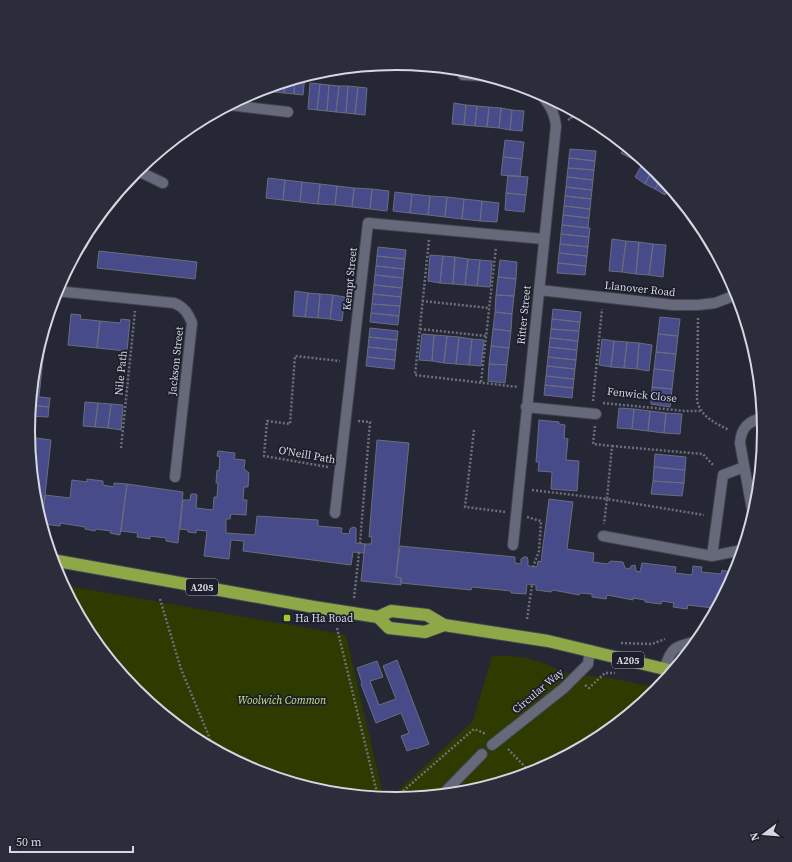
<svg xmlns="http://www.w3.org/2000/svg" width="792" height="862" viewBox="0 0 792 862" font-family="'Source Serif 4',serif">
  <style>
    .green { fill: #2d3a00 }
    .building { fill: #474b8a; stroke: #6a6d7d }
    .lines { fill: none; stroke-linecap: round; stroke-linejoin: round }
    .minor-casing { stroke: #42444f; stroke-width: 12 }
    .highway-casing { stroke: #42444f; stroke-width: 14 }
    .path { stroke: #6d6f7b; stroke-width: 2.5; stroke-dasharray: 2 2; stroke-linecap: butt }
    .minor { stroke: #666979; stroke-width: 10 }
    .highway { stroke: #8ea847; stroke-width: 12 }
    .poi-dot { fill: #a4c825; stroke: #1c1e2b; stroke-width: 1.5 }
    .labels { text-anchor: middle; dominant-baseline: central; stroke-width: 3.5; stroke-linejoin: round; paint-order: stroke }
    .shield { fill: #1c1e2b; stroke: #9ea0aa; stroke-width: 1 }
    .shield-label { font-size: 10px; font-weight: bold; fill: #d6d7e1 }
    .street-label { font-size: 11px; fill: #d6d7e1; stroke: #1c1e2b }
    .poi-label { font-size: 11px; fill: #d6d7e1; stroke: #1c1e2b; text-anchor: start }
    .park-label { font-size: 11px; font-style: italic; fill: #c8e57f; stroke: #1c1e2b }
    .rim { fill: none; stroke: #d6d7e1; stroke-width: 2 }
  </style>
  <rect width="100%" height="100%" fill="#252735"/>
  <!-- green -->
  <path class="green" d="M63 585 342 634 346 636 384 798 324 792 255 771 191 737 136 691 90 635Z
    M492 656H512L527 658 544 663 568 674 611 678 659 688 600 737 537 771 468 792 396 799 390 798 473 721Z"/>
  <!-- building -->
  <path class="building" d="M305 76 303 95 294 94 295 79Z
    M295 79 294 94 284 93 285 82Z
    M285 82 284 93 275 92 276 85Z
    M310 83 320 84 317 110 308 109Z
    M320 84 329 85 327 111 317 110Z
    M276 85 275 92 265 91 266 88Z
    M329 85 339 86 336 112 327 111Z
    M339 86H348L346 113 336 112Z
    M348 86 358 87 355 114 346 113Z
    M358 87 367 88 365 115 355 114Z
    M454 103 466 105 464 125 452 124Z
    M466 105 477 106 475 126 464 125Z
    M477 106 489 107 487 127 475 126Z
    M489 107 501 108 499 128 487 127Z
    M501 108 512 110 510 130 499 128Z
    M512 110 524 111 522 131 510 130Z
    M587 118 598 124 596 127 586 121Z
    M598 124 607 131 606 133 596 127Z
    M616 138 626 146 624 149 613 143Z
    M505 140 524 142 522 159 503 157Z
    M626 146 635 153 632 159 621 153Z
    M570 149 596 151 595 161 569 158Z
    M635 153 644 161 642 165 632 159Z
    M503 157 522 159 520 177 501 175Z
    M569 158 595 161 594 170 568 168Z
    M644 161 653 168 645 184 635 177Z
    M568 168 594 170 593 180 567 177Z
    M653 168 662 177 655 189 645 184Z
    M508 175 528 177 526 195 506 193Z
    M567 177 593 180 592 190 566 187Z
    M662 177 670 187 665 195 655 189Z
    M268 178 285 180 283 200 266 198Z
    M285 180 302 182 300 202 283 200Z
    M302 182 320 184 318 204 300 202Z
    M320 184 337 186 335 205 318 204Z
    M337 186 354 188 352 207 335 205Z
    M566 187 592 190 591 199 565 196Z
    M354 188 372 189 370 209 352 207Z
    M372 189 389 191 387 211 370 209Z
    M395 192 412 194 410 213 393 211Z
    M506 193 526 195 524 212 505 210Z
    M412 194 430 196 428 215 410 213Z
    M430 196 447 197 445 217 428 215Z
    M565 196 591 199 590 209 564 206Z
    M447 197 464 199 462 219 445 217Z
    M464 199 482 201 480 221 462 219Z
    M482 201 499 203 497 222 480 221Z
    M564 206 590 209 589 218 563 215Z
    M563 215 589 218 588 228 562 225Z
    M562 225 590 228 589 237 561 234Z
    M561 234 589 237 588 247 560 244Z
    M85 236 87 247 78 249Z
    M612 239 626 241 622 272 609 271Z
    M626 241 639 242 636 274 622 272Z
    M639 242 653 244 649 275 636 274Z
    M560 244 588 247 587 256 559 253Z
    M653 244 666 245 663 277 649 275Z
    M378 247 406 250 405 259 377 256Z
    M99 251 197 262 195 279 97 268Z
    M559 253 587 256 586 266 558 263Z
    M430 255 443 256 440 283 428 281Z
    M377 256 405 259 404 269 376 266Z
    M443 256 455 257 453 284 440 283Z
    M455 257 468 259 465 285 453 284Z
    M468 259 480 260 477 286 465 285Z
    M480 260 492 261 490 287 477 286Z
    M500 260 517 262 516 279 498 277Z
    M558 263 586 266 585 275 557 273Z
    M376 266 404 269 403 278 375 275Z
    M375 275 403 278 402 288 374 285Z
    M498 277 516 279 514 296 496 295Z
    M374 285 402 288 401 297 373 294Z
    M295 291 308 293 305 317 293 316Z
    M308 293 320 294 318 318 305 317Z
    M320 294 333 295 330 319 318 318Z
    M373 294 401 297 400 306 372 304Z
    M333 295 345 297 342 321 330 319Z
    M496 295 514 296 512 314 495 312Z
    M372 304 400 306 399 316 371 313Z
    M553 309 581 312 580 322 552 319Z
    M495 312 512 314 511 331 493 329Z
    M371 313 399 316 398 325 370 322Z
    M71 314 81 315 80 319 100 321 97 348 68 345Z
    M660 317 680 319 678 336 658 334Z
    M121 319 130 320 127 351 97 348 100 321 120 323Z
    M552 319 580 322 579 331 551 329Z
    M370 328 398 331 397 340 369 337Z
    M493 329 511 331 509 348 491 346Z
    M551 329 579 331 578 341 550 338Z
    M422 334 434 335 432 361 419 360Z
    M658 334 678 336 676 354 656 352Z
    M434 335 447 336 444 363 432 361Z
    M447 336 459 337 456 364 444 363Z
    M369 337 397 340 396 350 368 347Z
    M459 337 472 339 469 365 456 364Z
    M550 338 578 341 577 350 549 347Z
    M472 339 484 340 481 366 469 365Z
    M602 339 614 341 611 367 599 365Z
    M41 340H44V350L38 349Z
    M614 341 627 342 624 368 611 367Z
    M627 342 639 343 637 369 624 368Z
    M639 343 652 345 649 371 637 369Z
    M491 346 509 348 507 365 489 364Z
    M368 347 396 350 395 360 367 357Z
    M549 347 577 350 576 360 548 357Z
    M38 349 44 350 43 359 35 358Z
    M656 352 676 354 674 371 654 369Z
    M367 357 395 360 394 369 366 366Z
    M548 357 576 360 575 369 547 366Z
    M35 358 43 359 42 368 34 367Z
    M489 364 507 365 505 383 488 381Z
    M547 366 575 369 574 379 546 376Z
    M34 367 42 368 41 378 33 377Z
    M654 369 674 371 672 389 652 387Z
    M546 376 574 379 573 388 545 385Z
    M33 377 41 378 40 387 32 386Z
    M545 385 573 388 572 398 544 395Z
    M32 386 40 387 39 396H31Z
    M652 387 672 389 670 407 651 404Z
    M31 396 50 398 49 407 31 405Z
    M85 402 98 403 95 427 83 426Z
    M98 403 111 404 108 428 95 427Z
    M111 404 123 405 121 430 108 428Z
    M31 405 49 407 48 417 30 416Z
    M619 408 634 409 632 429 617 428Z
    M634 409 650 411 648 431 632 429Z
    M650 411 666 413 664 433 648 431Z
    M666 413 682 414 680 434 664 433Z
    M539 420 559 422V424L565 425 564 438 568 439 566 460 579 461 577 491 551 489 552 472 538 471 539 462H536Z
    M29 437 51 440 43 514H38L35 503Z
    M377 440 409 443 396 577 401 578V585L361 581 365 544H371L372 537H369Z
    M218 451 235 453 234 459 245 460 244 469 249 473 248 487H244L243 500H247L246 515 231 514 230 519H226V533L255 535 257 516 318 520V526L342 528 341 533 349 534 350 529 353 527 356 528V543L365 544 364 553 353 552 351 565 243 551 244 541 231 540 229 559 204 556 207 531 196 530V533L188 532V530L180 529 183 500H190L191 494H196L197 495 196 508 213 510 214 497H217L218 483H216L217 470 219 471 220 457 217 456Z
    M655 454 686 457 685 470 654 467Z
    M654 467 685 470 684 483 653 481Z
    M87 479 103 481V485L114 487V483L127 484 120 535 110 533 111 531 96 529 95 531 85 529V527L60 523V526L43 524 44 520 42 519 45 495 70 498 72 480 87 482Z
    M653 481 684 483 682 496 651 494Z
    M127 484 183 492 178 543 166 541V538L150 536V539L137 537 138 533 121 531Z
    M549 499 573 502 567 549 594 553 593 562 607 564 611 561 623 562 625 568 629 569 631 566 635 565 636 571 640 572 642 563 676 567 675 573 692 575 693 566 702 567 701 572 721 574 722 570 730 572 729 585 728 587H726L725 592 722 599 715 598 713 608 688 605 687 609 673 607 674 603 662 601 661 604 645 602V600L633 598V600L607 595 606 599 592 597V594L580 593 579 595 553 590 551 592 536 590V585L527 584 526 594 511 593V591L472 587 471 590 401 583V578L396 577 400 546 515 557V563L521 564V559L524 557H527L528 560V566L537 567 538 561 541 562Z
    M397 660 429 744 416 749 415 748 407 751 401 736 409 733 401 713 376 723 361 684 362 683 357 668 377 661 383 677 370 681 379 705 396 699 383 666Z"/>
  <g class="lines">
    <!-- minor casing -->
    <g class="minor-casing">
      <path id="minor" d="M463 75 488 76
        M229 105 288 112
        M136 170 163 183
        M539 290 673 305H698L715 303 728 298 737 293
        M56 291 174 303C184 307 188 313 192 323L175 477
        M526 407 596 414
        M335 513 368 223 544 239
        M753 515 740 443C741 428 748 421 763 418
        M603 536 712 556
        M513 545 556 126C554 110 549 105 540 93
        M742 550 712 556 723 475 744 467
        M665 668C671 646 677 646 698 641
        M492 745 564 688 588 664 590 650
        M443 794 482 754"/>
    </g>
    <!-- highway casing -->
    <g class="highway-casing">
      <path id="highway" d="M52 560 314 607 378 617 389 628 425 632 444 625
        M378 617 391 611 427 615 444 625 548 641 673 671"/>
    </g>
    <!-- path -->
    <path class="path" d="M568 119 570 120 575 111
      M429 240 415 375 518 387
      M422 301 489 308
      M698 318 697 399C699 416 715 423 729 430
      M420 329 486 336
      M481 382 496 247
      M593 401 602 309
      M603 403 685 411H700
      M358 421 370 422 360 543
      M595 426 593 444 612 446 607 499 704 515
      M474 430 465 507 505 512
      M612 446 703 454 714 466
      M121 448 135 311
      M328 467 264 456 267 421 290 424 295 356 340 361
      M532 490 607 499 604 524
      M527 517 541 521 539 551 533 567
      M354 598 359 553
      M160 599 181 669 208 734 212 748
      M527 619 532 585
      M337 628 378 797
      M621 643 652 644 665 639
      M585 685 589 688 605 673H615
      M508 749 531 773
      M394 799 474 729 486 734"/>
    <!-- minor -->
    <use href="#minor" class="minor"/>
    <!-- highway -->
    <use href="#highway" class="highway"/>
  </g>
  <!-- markers -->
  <rect class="poi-dot" x="283" y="614" width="8" height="8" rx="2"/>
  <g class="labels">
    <!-- shield labels -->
    <g class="shield">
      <rect x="186" y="579" width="32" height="16" rx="3"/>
      <rect x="612" y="652" width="32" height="16" rx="3"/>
    </g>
    <g class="shield-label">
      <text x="202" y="587">A205</text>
      <text x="628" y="660">A205</text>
    </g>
    <!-- street labels -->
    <g class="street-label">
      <text transform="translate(350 279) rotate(-84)">Kempt Street</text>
      <text transform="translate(640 289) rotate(6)">Llanover Road</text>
      <text transform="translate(524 315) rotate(-84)">Ritter Street</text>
      <text transform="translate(176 361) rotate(-84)">Jackson Street</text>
      <text transform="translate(121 373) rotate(-84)">Nile Path</text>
      <text transform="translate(642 395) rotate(6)">Fenwick Close</text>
      <text transform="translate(307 455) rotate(10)">O'Neill Path</text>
      <text transform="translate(538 691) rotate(-40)">Circular Way</text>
    </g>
    <!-- poi labels -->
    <g class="poi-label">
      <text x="295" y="618">Ha Ha Road</text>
    </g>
    <!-- park labels -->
    <g class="park-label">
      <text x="282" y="700">Woolwich Common</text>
    </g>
  </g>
  <!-- crop -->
  <path d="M0 0H792V862H0ZM35 431a361 361 0 1 1 722 0a361 361 0 1 1-722 0Z" fill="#2b2d3a" fill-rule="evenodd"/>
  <path class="rim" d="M35 431a361 361 0 1 1 722 0a361 361 0 1 1-722 0Z"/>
  <!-- north arrow -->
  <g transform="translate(764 834) rotate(254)" stroke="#1c1e2b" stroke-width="3" paint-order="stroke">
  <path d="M0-3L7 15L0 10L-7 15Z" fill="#d6d7e1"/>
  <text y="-6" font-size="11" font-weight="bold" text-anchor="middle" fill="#d6d7e1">N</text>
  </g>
  <!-- scale -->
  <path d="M10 846v6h123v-6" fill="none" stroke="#d6d7e1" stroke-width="2"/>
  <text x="16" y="846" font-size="12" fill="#d6d7e1" stroke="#1c1e2b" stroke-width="3" paint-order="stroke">50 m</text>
</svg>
